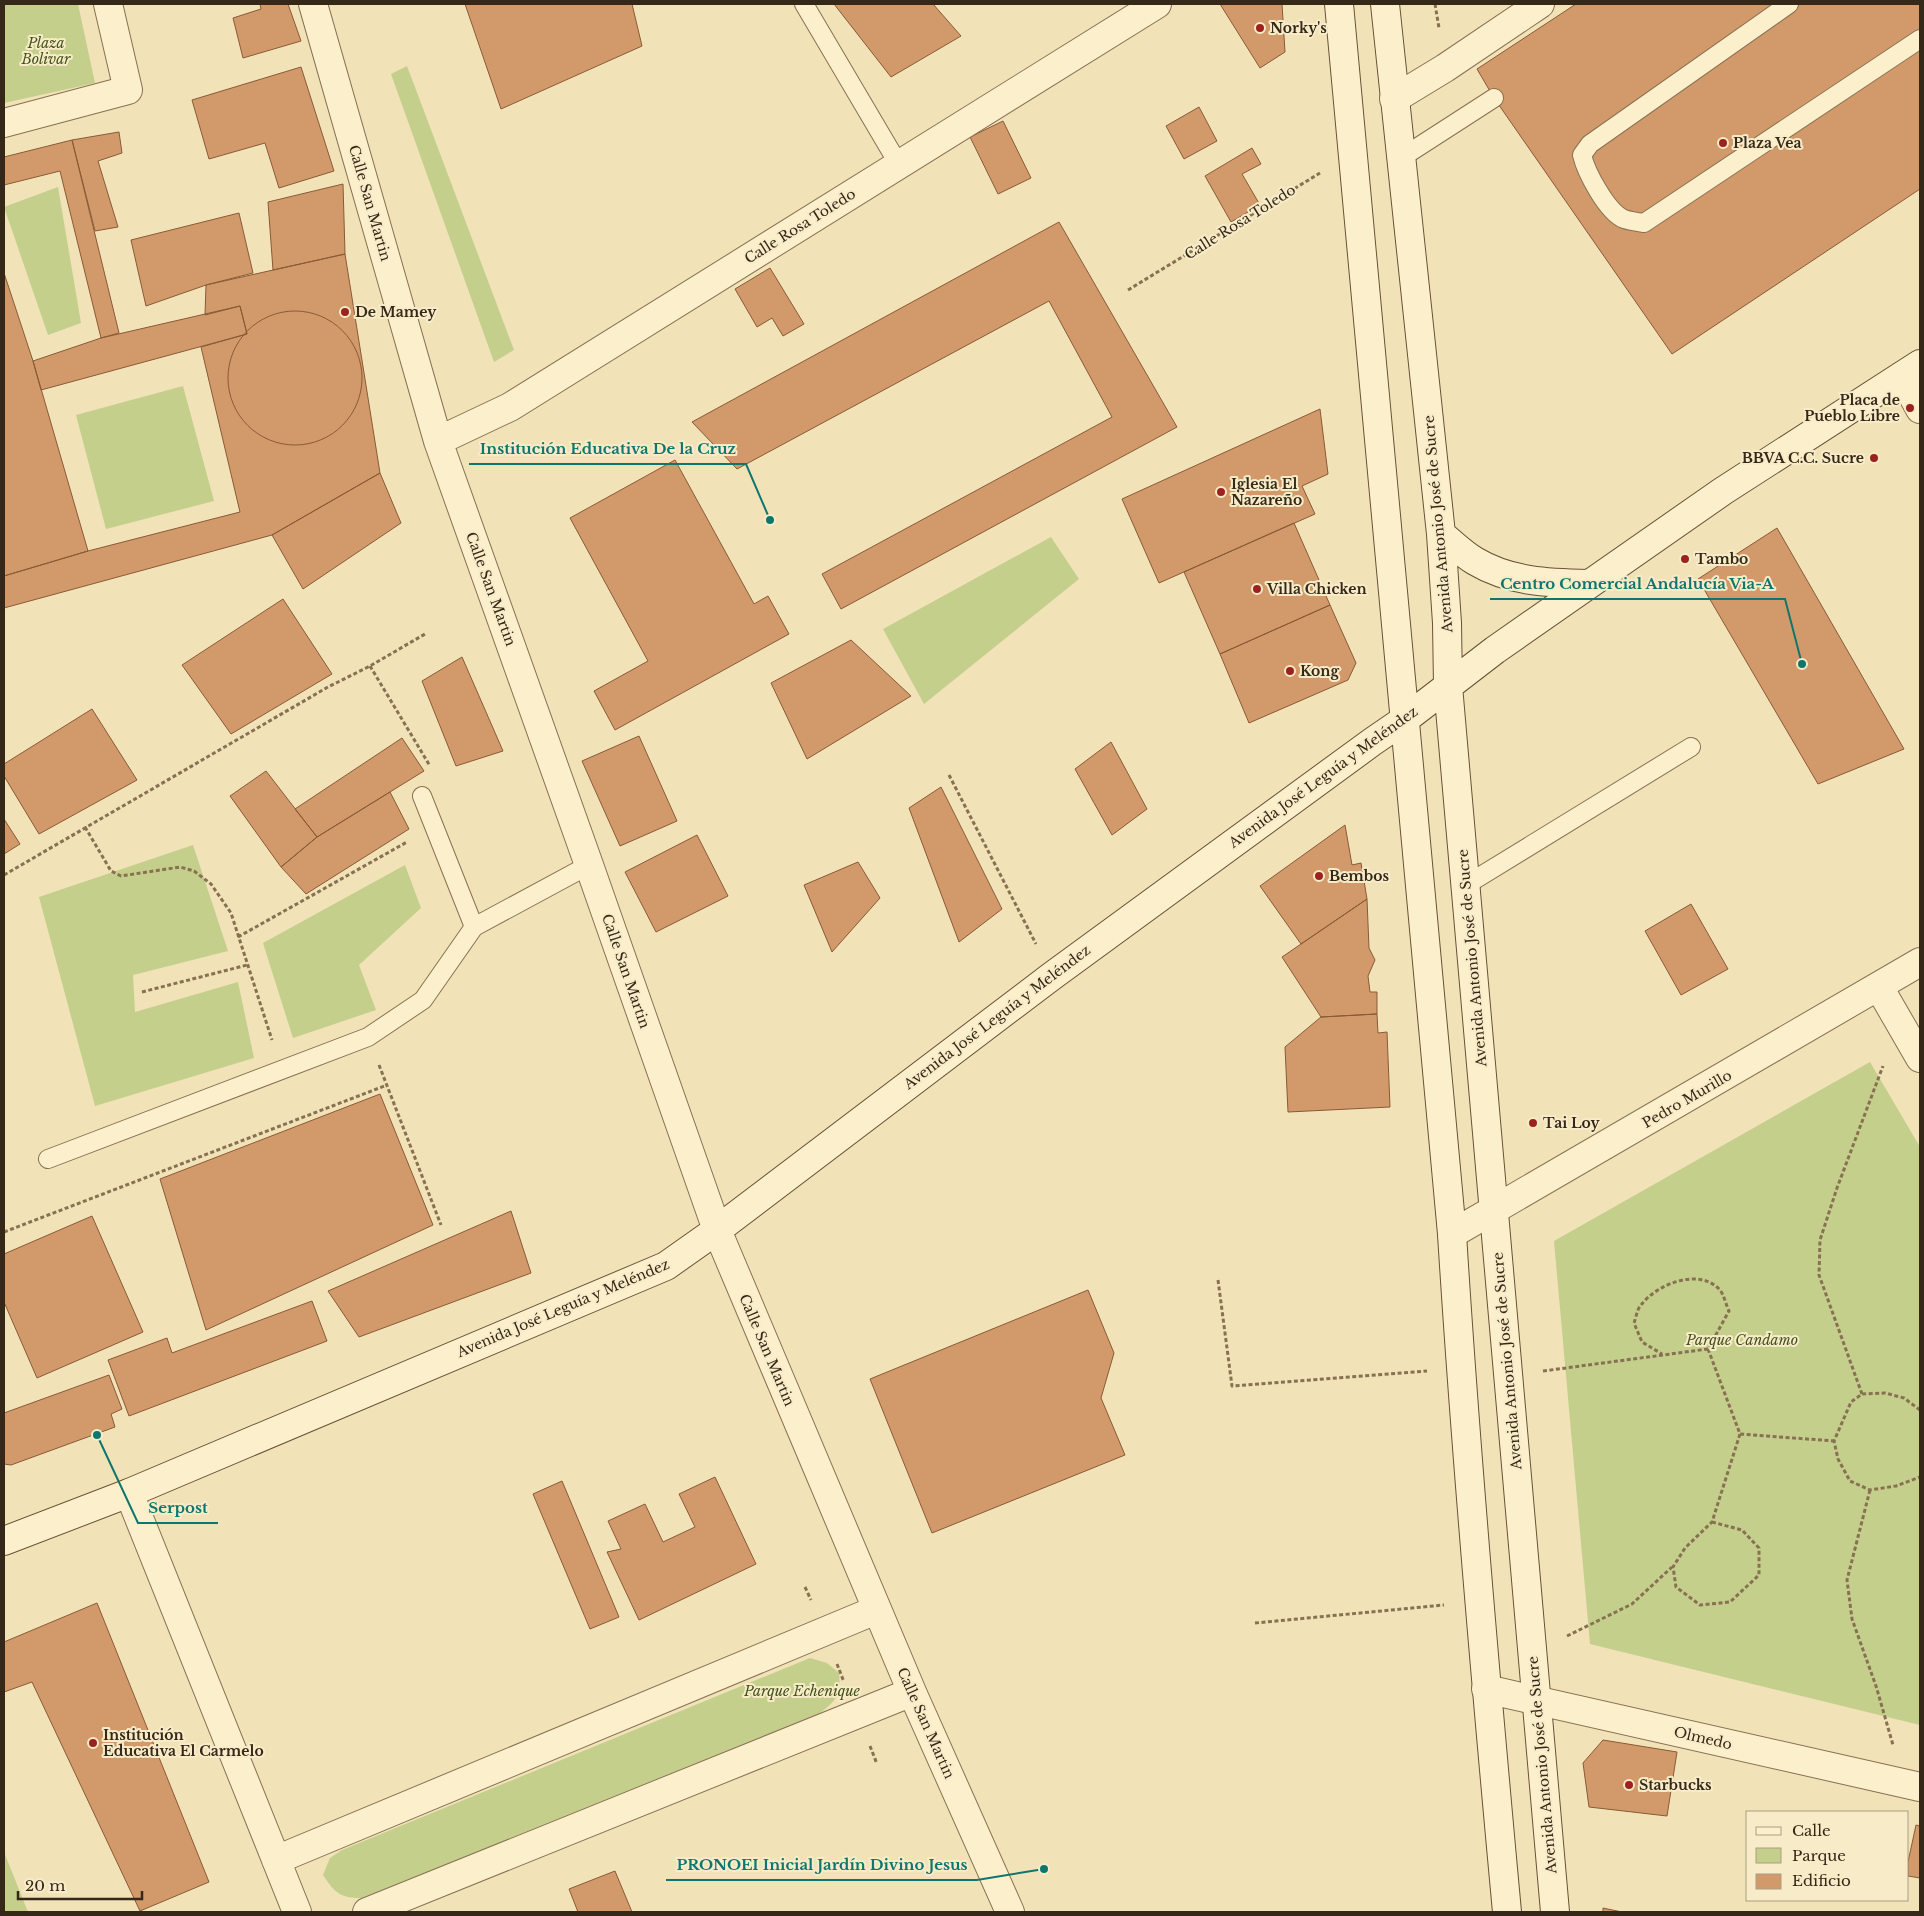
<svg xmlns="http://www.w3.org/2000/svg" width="1924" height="1916" viewBox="0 0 1924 1916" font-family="'Libre Baskerville',serif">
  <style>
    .green { fill: #c4cf8c }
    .building { fill: #d29a6b; stroke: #895a36 }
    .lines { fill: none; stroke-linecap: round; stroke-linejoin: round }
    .lane-casing { stroke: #887152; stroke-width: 20 }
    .street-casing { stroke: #887152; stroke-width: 30 }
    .secondary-casing { stroke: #695236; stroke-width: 30 }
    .path { stroke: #887152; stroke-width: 3; stroke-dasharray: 4 2.5; stroke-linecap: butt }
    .lane { stroke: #fcefcc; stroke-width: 18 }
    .street { stroke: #fcefcc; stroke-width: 28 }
    .secondary { stroke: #fcefcc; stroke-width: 28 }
    .poi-dot { fill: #9b221e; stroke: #f8ecc8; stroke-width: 2 }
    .labels { text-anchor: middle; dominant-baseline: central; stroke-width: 4; stroke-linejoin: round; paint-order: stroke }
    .poi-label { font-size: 14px; font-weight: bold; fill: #352819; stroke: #f8ecc8; text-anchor: start }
    .park-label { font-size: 14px; font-style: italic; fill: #44531e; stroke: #f8ecc8 }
    .street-label { font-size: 14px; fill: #352819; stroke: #f8ecc8 }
    .leader { fill: none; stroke: #0f766e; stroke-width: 2 }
    .callout-dot { fill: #0f766e; stroke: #f8ecc8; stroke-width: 2 }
    .callout-label { font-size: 15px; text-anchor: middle; font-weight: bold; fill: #0f766e; stroke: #f8ecc8; stroke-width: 4; stroke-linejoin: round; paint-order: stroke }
  </style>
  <rect width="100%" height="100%" fill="#f1e2b8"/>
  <!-- green -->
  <path class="green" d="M4 4H78L95 83 4 103Z
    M407 66 514 350 494 362 391 74Z
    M58 187 81 323 48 335 4 207Z
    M183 386 214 501 106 529 76 415Z
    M1051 537 1079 579 924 704 883 629Z
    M193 845 228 951 133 975 135 1012 238 982 254 1058 95 1106 39 897Z
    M405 865 421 908 359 965 376 1010 293 1038 263 943Z
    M1870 1062 1920 1147V1725L1590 1644 1554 1241Z
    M810 1658 827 1663 839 1673C841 1694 837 1700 820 1713L362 1898C340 1898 335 1893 323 1875L330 1858 342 1850Z
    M4 1852 28 1912H4Z"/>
  <!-- building -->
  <path class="building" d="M260 4H288L301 41 243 58 233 18 261 9Z
    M465 4H632L642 46 501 109Z
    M834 4H933L961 36 891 77Z
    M1220 4H1282L1285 52 1260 68Z
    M1576 4H1920V189L1672 354 1494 98 1477 69Z
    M301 67 334 171 279 188 265 143 209 159 192 100Z
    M1199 107 1217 141 1184 159 1166 126Z
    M1003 121 1031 178 998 194 970 137Z
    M119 132 122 153 98 161 118 227 95 231 72 140Z
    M72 140 119 333 101 338 60 171 4 185V157Z
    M1252 148 1261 164 1242 174 1260 205 1231 222 1205 176Z
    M343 184 345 254 273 270 268 202Z
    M239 213 253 273 206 285 146 306 131 240Z
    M1059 222 1177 427 841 609 822 574 1112 417 1049 301 737 469 692 422Z
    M345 254 380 473 272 535 4 608V576L88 551 240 512 201 347 247 334 240 306 205 315 206 285Z
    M770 268 804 324 783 336 772 318 757 327 735 289Z
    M4 273 33 361 88 551 4 576Z
    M240 306 247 334 41 390 33 361 101 338Z
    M228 378a67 67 0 1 1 134 0a67 67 0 1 1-134 0Z
    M1320 409 1328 474 1302 486 1315 514 1159 583 1122 499Z
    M675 460 754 604 768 596 789 634 615 730 594 691 648 661 570 518Z
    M380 473 401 523 303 589 272 535Z
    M1294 523 1330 605 1220 654 1184 572Z
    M1777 528 1904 749 1818 784 1698 579Z
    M283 599 332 674 231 734 182 665Z
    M1330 605 1356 663 1348 680 1249 723 1220 654Z
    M851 640 911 696 807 759 771 683Z
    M462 657 503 751 456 766 422 681Z
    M92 709 137 780 39 834 4 776V764Z
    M639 736 677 821 620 846 582 761Z
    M402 738 424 771 317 837 295 809Z
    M1111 742 1147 809 1112 835 1075 769Z
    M266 771 317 837 281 867 230 796Z
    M941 787 1002 909 959 942 909 808Z
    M390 792 409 829 306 894 281 867 317 837Z
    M4 819 20 844 4 854Z
    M1345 825 1352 865 1361 863 1367 899 1301 944 1260 886Z
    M697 835 728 896 656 932 625 872Z
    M858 862 880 898 832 952 804 885Z
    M1367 899 1369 948 1375 960 1368 976 1370 992H1377V1014L1321 1017 1282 957Z
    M1691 904 1728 969 1681 995 1645 931Z
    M1377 1014 1378 1033 1387 1032 1390 1107 1288 1112 1285 1047 1321 1017Z
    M380 1094 433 1225 206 1330 160 1179Z
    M511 1211 531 1273 359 1337 328 1291Z
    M92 1216 143 1332 37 1378 4 1302V1254Z
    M1088 1290 1114 1353 1101 1398 1125 1455 932 1533 870 1379Z
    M312 1301 327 1341 129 1416 108 1360 167 1338 172 1353Z
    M109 1375 122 1409 111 1414 115 1427 11 1465 4 1464V1413Z
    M715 1477 756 1564 639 1620 607 1552 621 1549 608 1521 645 1504 663 1542 695 1527 679 1494Z
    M562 1481 619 1617 590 1629 533 1494Z
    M97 1603 209 1882 140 1911 32 1682 4 1692V1642Z
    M1603 1740 1677 1752 1667 1816 1589 1807 1583 1763Z
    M1916 1825 1920 1826V1878L1908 1876V1862Z
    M615 1871 632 1912H578L569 1889Z
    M1603 1908 1622 1912H1603Z"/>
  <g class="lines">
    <!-- lane casing -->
    <g class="lane-casing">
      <path id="lane" d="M804 4 899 165
        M1789 4 1590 144 1582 155C1586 172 1607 212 1624 219 1630 221 1637 222 1644 223L1920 39
        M1401 158 1494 98
        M422 796 474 927
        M1466 885 1691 747
        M48 1159 368 1037 423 1000 474 927 589 865"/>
    </g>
    <!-- street casing -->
    <g class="street-casing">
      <path id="street" d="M313 4 438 441 589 865 717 1230 912 1692 1010 1912
        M1394 99 1445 68 1540 4
        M4 123 128 90 108 4
        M1902 376 1920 409
        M438 441 510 407 1157 4
        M1879 987 1920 1058
        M1452 1234 1920 962
        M129 1493 297 1912
        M1486 1689 1920 1787
        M276 1860 876 1610
        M367 1912 912 1692"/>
    </g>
    <!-- secondary casing -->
    <g class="secondary-casing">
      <path id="secondary" d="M1339 4 1452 1234C1466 1460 1486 1686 1507 1912
        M1385 4 1441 534 1447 623 1448 686 1555 1912
        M1441 534C1452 543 1463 554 1475 561 1510 582 1549 583 1589 584
        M4 1541 129 1493 666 1266 717 1230 1052 976 1372 742 1404 720 1495 650 1723 491 1920 364"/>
    </g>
    <!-- path -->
    <path class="path" d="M1435 4 1439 28
      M1128 290 1320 173
      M370 666 430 766
      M949 775 1036 944
      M85 827 111 871 121 876 180 867 194 871 211 884 231 913 272 1040
      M4 875 328 687 370 666 425 634
      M238 937 407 842
      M142 992 247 965
      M379 1065 441 1225
      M4 1232 387 1085
      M1218 1280 1232 1386 1427 1371
      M1708 1349 1740 1434 1834 1441
      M1543 1371 1708 1349 1729 1311C1726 1305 1724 1295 1720 1290 1699 1267 1657 1284 1641 1305 1637 1309 1636 1318 1634 1323L1642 1342 1662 1354
      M1862 1394 1819 1275 1820 1240 1837 1188 1883 1066
      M1920 1410 1904 1398 1885 1393 1862 1394 1851 1402 1834 1441 1838 1459 1850 1481 1870 1490 1896 1486 1920 1477
      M1870 1490 1847 1580 1852 1619 1876 1686 1893 1745
      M1712 1522 1742 1530 1759 1548V1575L1730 1602 1700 1605 1676 1587 1673 1567 1685 1548 1712 1522 1740 1434
      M805 1587 811 1600
      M1255 1623 1444 1605
      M1567 1636 1632 1604 1672 1567
      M837 1664 844 1682
      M870 1746 877 1764"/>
    <!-- lane -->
    <use href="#lane" class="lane"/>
    <!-- street -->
    <use href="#street" class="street"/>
    <!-- secondary -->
    <use href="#secondary" class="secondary"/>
  </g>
  <!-- markers -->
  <g class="poi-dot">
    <circle cx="1260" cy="28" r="5"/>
    <circle cx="1723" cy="143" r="5"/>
    <circle cx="345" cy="312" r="5"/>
    <circle cx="1910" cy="408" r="5"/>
    <circle cx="1874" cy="458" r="5"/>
    <circle cx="1221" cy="492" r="5"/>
    <circle cx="1685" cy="559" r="5"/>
    <circle cx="1257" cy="589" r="5"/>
    <circle cx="1290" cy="671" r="5"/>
    <circle cx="1319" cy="876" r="5"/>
    <circle cx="1533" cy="1123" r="5"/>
    <circle cx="93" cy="1743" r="5"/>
    <circle cx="1629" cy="1785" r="5"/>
  </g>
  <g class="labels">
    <!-- poi labels -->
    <g class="poi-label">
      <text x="1270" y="28">Norky's</text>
      <text x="1733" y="143">Plaza Vea</text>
      <text x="355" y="312">De Mamey</text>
      <text x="1900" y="400" text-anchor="end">Placa de<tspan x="1900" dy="16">Pueblo Libre</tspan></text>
      <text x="1864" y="458" text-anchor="end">BBVA C.C. Sucre</text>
      <text x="1231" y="484">Iglesia El<tspan x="1231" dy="16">Nazareño</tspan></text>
      <text x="1695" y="559">Tambo</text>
      <text x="1267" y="589">Villa Chicken</text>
      <text x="1300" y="671">Kong</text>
      <text x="1329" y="876">Bembos</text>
      <text x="1543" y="1123">Tai Loy</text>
      <text x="103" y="1735">Institución<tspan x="103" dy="16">Educativa El Carmelo</tspan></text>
      <text x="1639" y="1785">Starbucks</text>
    </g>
    <!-- park labels -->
    <g class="park-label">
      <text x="46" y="43">Plaza<tspan x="46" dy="16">Bolivar</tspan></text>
      <text x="1742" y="1340">Parque Candamo</text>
      <text x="802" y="1691">Parque Echenique</text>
    </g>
    <!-- street labels -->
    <g class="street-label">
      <text transform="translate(370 203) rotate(74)">Calle San Martin</text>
      <text transform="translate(1240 222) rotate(-32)">Calle Rosa Toledo</text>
      <text transform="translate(800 226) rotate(-32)">Calle Rosa Toledo</text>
      <text transform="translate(1438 524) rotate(-95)">Avenida Antonio José de Sucre</text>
      <text transform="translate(491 589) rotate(70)">Calle San Martin</text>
      <text transform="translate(1323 777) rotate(-36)">Avenida José Leguía y Meléndez</text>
      <text transform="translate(1472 958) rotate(-95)">Avenida Antonio José de Sucre</text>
      <text transform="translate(626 971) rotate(71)">Calle San Martin</text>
      <text transform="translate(997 1017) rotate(-37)">Avenida José Leguía y Meléndez</text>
      <text transform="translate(1687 1099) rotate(-30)">Pedro Murillo</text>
      <text transform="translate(563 1308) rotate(-23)">Avenida José Leguía y Meléndez</text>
      <text transform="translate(767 1350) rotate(67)">Calle San Martin</text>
      <text transform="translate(1507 1361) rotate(-95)">Avenida Antonio José de Sucre</text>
      <text transform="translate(926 1723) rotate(66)">Calle San Martin</text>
      <text transform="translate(1703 1738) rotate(13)">Olmedo</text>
      <text transform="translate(1542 1765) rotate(-95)">Avenida Antonio José de Sucre</text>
    </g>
  </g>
  <!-- callouts -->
  <path class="leader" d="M770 520L746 464H469M1802 664L1785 599H1490M97 1435L138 1523H218M1044 1869L977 1880H666"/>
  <g class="callout-dot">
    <circle cx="770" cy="520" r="5"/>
    <circle cx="1802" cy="664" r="5"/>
    <circle cx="97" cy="1435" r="5"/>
    <circle cx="1044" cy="1869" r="5"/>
  </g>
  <g class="callout-label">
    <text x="608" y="454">Institución Educativa De la Cruz</text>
    <text x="1637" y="589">Centro Comercial Andalucía Via-A</text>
    <text x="178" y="1513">Serpost</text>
    <text x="822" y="1870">PRONOEI Inicial Jardín Divino Jesus</text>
  </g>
  <!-- border -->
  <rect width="1924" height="1916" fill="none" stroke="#352819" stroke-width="10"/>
  <!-- legend -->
  <rect x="1746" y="1811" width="162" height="90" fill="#f8ecc8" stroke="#aa9e82"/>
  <rect x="1756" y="1827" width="25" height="8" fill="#fcefcc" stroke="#aa9e82"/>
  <text x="1792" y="1836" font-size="15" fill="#352819">Calle</text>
  <rect x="1756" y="1848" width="25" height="15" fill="#c4cf8c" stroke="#aa9e82"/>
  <text x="1792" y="1861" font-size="15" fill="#352819">Parque</text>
  <rect x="1756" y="1874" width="25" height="15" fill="#d29a6b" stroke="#aa9e82"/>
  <text x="1792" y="1886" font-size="15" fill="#352819">Edificio</text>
  <!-- scale -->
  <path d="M18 1891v8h124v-8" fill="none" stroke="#352819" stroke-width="2.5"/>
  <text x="25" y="1891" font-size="15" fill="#352819" stroke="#f8ecc8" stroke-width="4" paint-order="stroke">20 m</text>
</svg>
